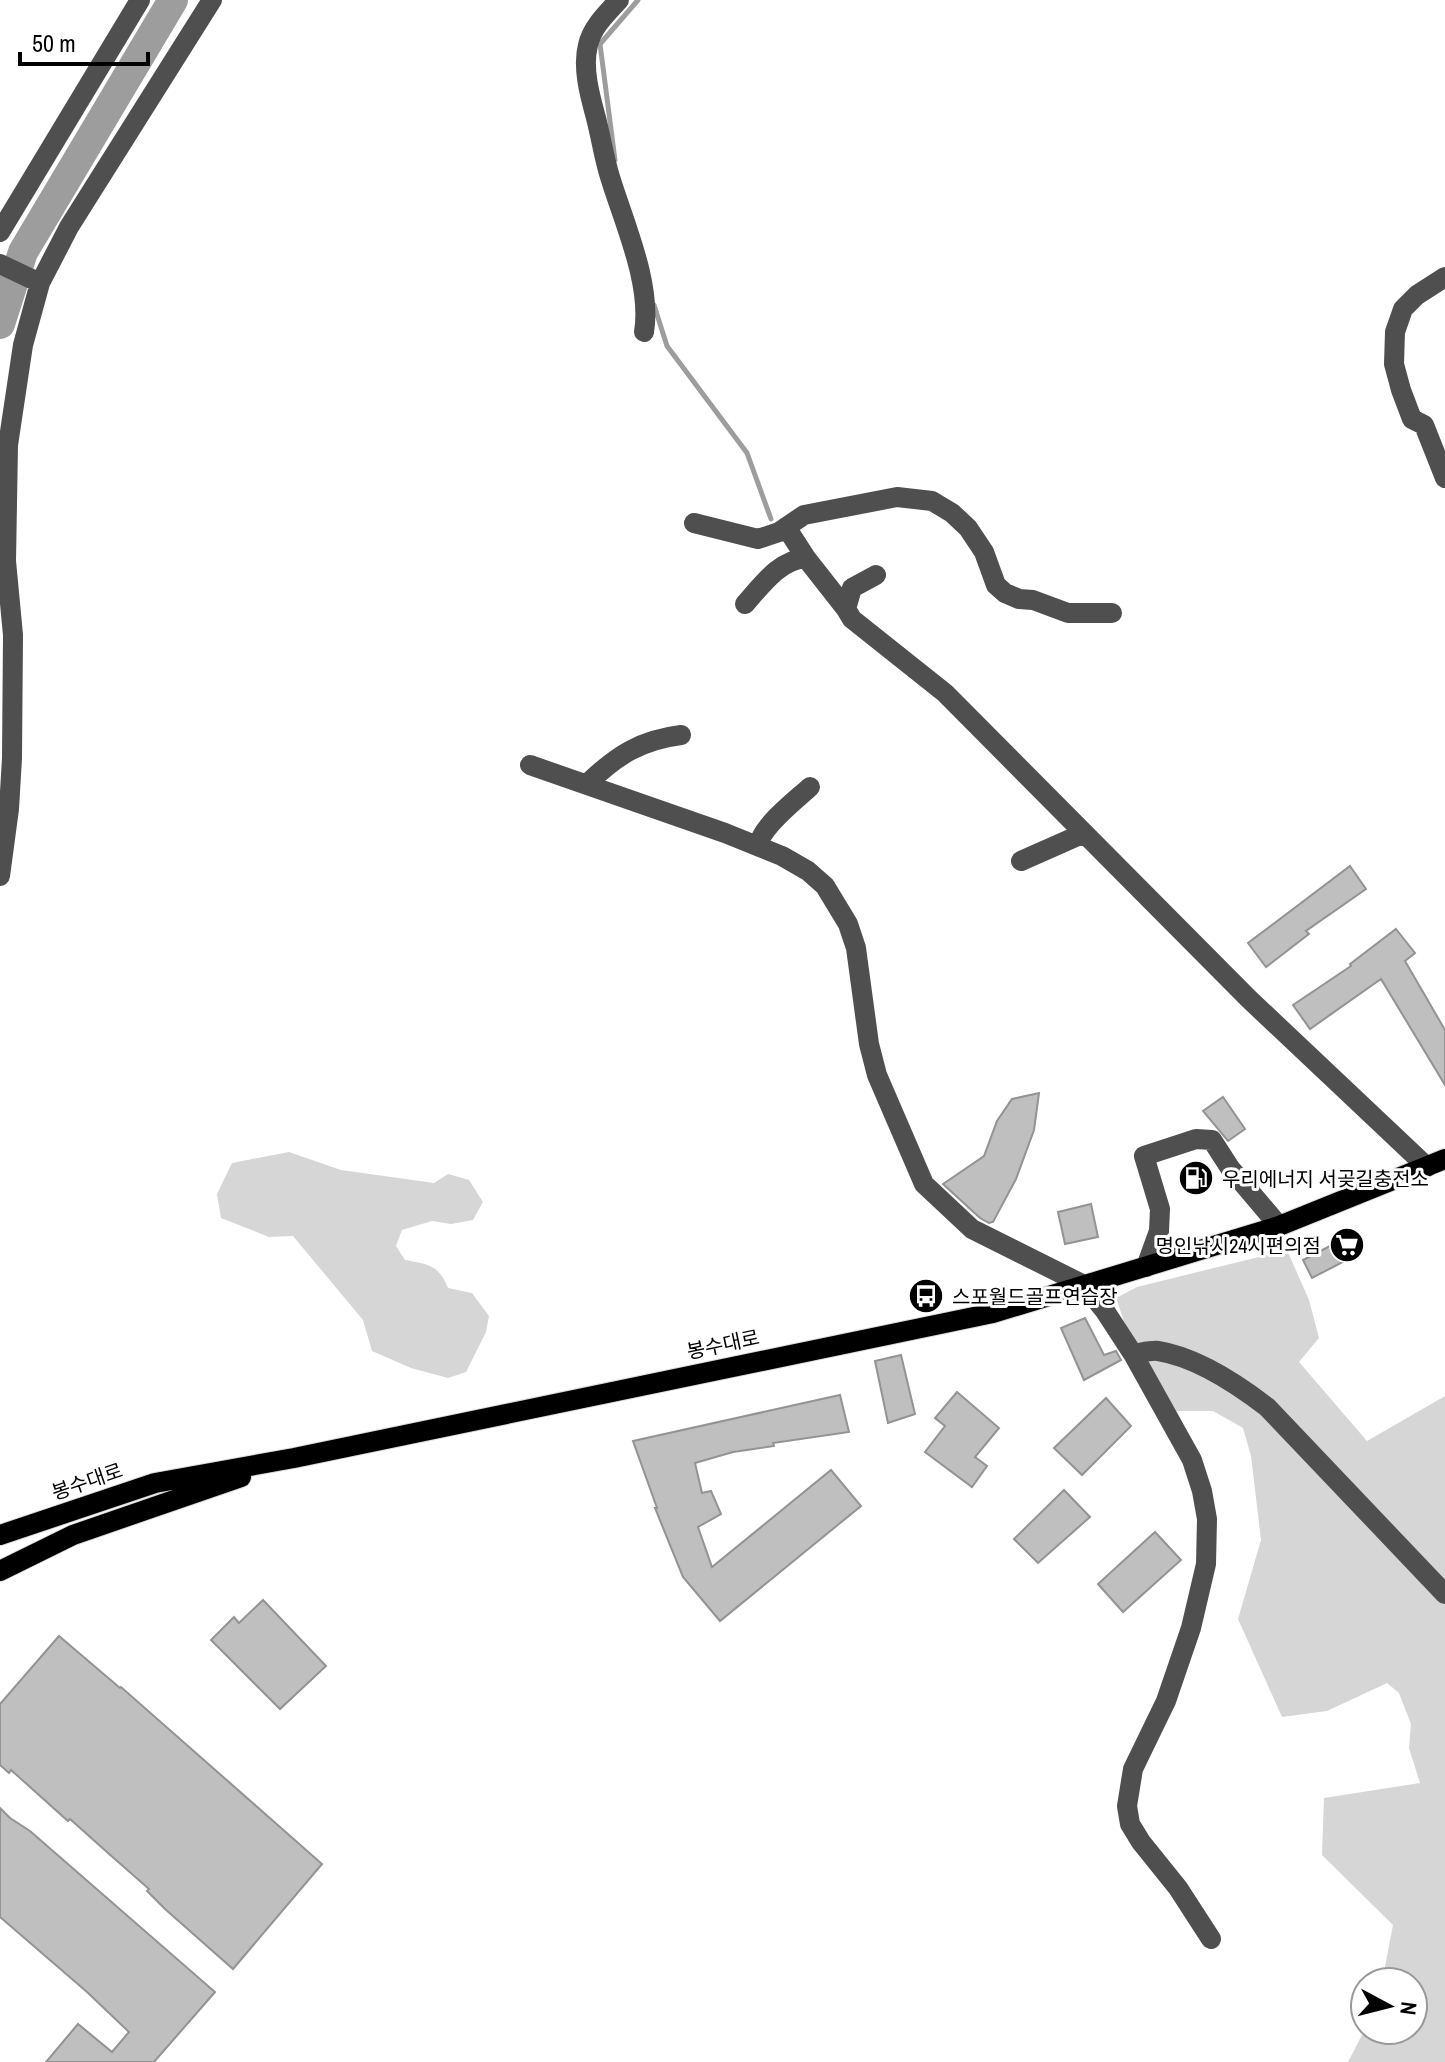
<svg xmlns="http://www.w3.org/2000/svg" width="1445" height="2062" viewBox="0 0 1445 2062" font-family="'Archivo Narrow','Noto Sans KR',sans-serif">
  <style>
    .green { fill: #d6d6d6 }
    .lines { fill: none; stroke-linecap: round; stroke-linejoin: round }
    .stream { stroke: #9d9d9d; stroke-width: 5 }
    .river { stroke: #9d9d9d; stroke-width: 30 }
    .building { fill: #bfbfbf; stroke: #939393; stroke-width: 2 }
    .major-casing { stroke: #dbdbdb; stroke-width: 22 }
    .minor { stroke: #4f4f4f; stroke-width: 20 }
    .major { stroke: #000; stroke-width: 20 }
    .labels { text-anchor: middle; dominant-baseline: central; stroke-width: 6; stroke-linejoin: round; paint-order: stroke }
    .poi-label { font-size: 20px; fill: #000; stroke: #fff; text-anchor: start }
    .street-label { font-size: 20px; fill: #000; stroke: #fff }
  </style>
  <rect width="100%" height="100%" fill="#fff"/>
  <!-- green -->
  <path class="green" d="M289 1152 341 1170 434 1183 448 1174 469 1180 483 1202 473 1220 451 1224 432 1221 402 1230 396 1246 405 1260C428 1264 439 1265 448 1288L472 1293 489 1316 486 1332 466 1372 448 1378 411 1368 372 1351 363 1320 293 1236 269 1237 221 1218 217 1194 232 1163Z
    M1287 1250 1309 1300 1319 1338 1299 1362 1367 1441 1445 1396V2062H1348L1365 2029 1413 2030V1982H1382L1393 1925 1322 1855 1324 1798 1420 1783 1409 1748 1411 1724 1399 1693 1387 1683 1327 1711 1282 1717 1238 1619 1261 1540 1251 1456 1243 1428 1213 1411H1171L1128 1333 1116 1298 1137 1287Z"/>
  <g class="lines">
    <!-- stream -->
    <path class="stream" d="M615 160 600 44 638 0
      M654 305 667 346 747 453 771 519"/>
    <!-- river -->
    <path class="river" d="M0 324 23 252 173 0"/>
  </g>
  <!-- building -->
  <path class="building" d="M1350 866 1366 889 1306 931 1309 934 1266 967 1248 943Z
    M1396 929 1415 953 1405 961 1445 1030V1085L1381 979 1310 1029 1293 1005 1351 966 1350 964Z
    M1039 1093 1034 1130 1016 1179 993 1222 989 1223 980 1218 943 1184 984 1156 997 1121 1012 1099Z
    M1223 1097 1245 1129 1228 1141 1203 1111Z
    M1091 1204 1098 1237 1065 1244 1058 1212Z
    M1351 1235 1360 1253 1312 1278 1303 1260Z
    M1085 1318 1104 1355 1116 1351 1121 1360 1084 1380 1061 1328Z
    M901 1355 915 1414 888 1423 875 1361Z
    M957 1392 999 1428 975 1457 987 1466 972 1487 925 1452 945 1426 935 1418Z
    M840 1395 849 1432 773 1443 774 1446 733 1452 695 1463 702 1493 711 1491 721 1514 698 1527 712 1567 831 1470 861 1506 720 1621 683 1577 655 1508H657L633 1441Z
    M1106 1398 1131 1426 1082 1475 1054 1448Z
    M1064 1490 1090 1517 1038 1563 1014 1539Z
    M1155 1532 1181 1560 1123 1612 1098 1584Z
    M263 1600 326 1666 280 1709 211 1640 234 1617 239 1623Z
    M59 1636 120 1688 121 1687 322 1864 233 1969 165 1909 147 1891 149 1889 108 1853 70 1819 68 1821 11 1770 9 1773 0 1765V1704Z
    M0 1808 10 1818 30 1831 215 1992 154 2062H46L78 2024 112 2052 129 2032 87 1992 0 1917Z"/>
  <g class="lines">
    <!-- major casing -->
    <g class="major-casing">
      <path id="major" d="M0 1535 155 1483 294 1458 993 1313 1279 1226 1445 1159
        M0 1571 73 1535 241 1477"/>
    </g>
    <!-- minor -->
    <path class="minor" d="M619 0C607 13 592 27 588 45 582 68 590 96 596 118 601 137 604 158 610 177 624 223 652 284 644 332
      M0 232 140 0
      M0 264 40 283
      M1445 277 1417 295 1403 309 1395 332 1394 364 1401 390 1412 419 1424 425 1445 478
      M694 523 758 539 779 532 804 515 897 497 932 501 952 513 968 528 984 552 996 585 1005 593 1019 599 1033 600 1068 613H1112
      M786 527 806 558 846 609
      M876 575 852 588 846 609 852 619 945 693 1249 999 1427 1167
      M745 604C762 585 779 560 806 558
      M530 765 725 833 782 856 808 871 825 886 848 924 856 948 869 1044 877 1075 924 1184 972 1229 1084 1285 1105 1311 1133 1354 1192 1460 1202 1491 1207 1519 1206 1564 1191 1628 1166 1701 1133 1769 1127 1806 1130 1824 1141 1842 1178 1888 1211 1939
      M587 784C617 755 641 740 681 735
      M759 846C759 828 796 800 810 787
      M1021 861 1082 834
      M0 876 9 809 12 758 13 635 6 561 8 445 23 345 40 283 69 227 212 0
      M1146 1267 1159 1231 1160 1209 1144 1156 1196 1139 1212 1140 1230 1168 1279 1226
      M1133 1354C1141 1353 1151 1350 1158 1351 1197 1357 1237 1384 1267 1407L1445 1594"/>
    <!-- major -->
    <use href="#major" class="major"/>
  </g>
  <!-- icons -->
  <defs>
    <g id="fuel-disc" transform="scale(1.8)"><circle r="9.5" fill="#000" stroke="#fff"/><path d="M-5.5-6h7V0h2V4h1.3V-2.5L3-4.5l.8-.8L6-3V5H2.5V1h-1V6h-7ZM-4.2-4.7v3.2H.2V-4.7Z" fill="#fff"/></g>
    <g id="supermarket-disc" transform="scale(1.8)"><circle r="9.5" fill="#000" stroke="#fff"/><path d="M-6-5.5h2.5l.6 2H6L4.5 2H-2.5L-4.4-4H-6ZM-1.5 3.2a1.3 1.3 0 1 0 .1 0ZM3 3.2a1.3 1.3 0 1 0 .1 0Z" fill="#fff"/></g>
    <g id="bus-disc" transform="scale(1.8)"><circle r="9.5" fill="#000" stroke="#fff"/><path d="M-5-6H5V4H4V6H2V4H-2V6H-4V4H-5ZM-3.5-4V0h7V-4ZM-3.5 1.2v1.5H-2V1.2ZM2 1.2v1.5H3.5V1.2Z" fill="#fff"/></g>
  </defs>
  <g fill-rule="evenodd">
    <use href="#fuel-disc" x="1196" y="1178"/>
    <use href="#supermarket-disc" x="1347" y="1245"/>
    <use href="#bus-disc" x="926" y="1296"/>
  </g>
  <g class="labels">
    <!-- poi labels -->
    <g class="poi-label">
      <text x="1222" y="1178">우리에너지 서곶길충전소</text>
      <text x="1321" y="1245" text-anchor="end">명인낚시24시편의점</text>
      <text x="952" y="1296">스포월드골프연습장</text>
    </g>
    <!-- street labels -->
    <g class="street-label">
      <text transform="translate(723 1344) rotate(-12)">봉수대로</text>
      <text transform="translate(87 1481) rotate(-19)">봉수대로</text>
    </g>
  </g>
  <!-- north arrow -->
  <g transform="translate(1389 2006) rotate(97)"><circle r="38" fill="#ffffff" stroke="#999999" stroke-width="2"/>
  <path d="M0-6L14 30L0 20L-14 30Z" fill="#000000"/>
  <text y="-12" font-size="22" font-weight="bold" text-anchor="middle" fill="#000000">N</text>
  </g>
  <!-- scale -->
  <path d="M20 52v12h128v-12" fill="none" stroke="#000000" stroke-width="4"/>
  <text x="32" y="52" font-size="24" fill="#000000" stroke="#ffffff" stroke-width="6" paint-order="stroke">50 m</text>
</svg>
